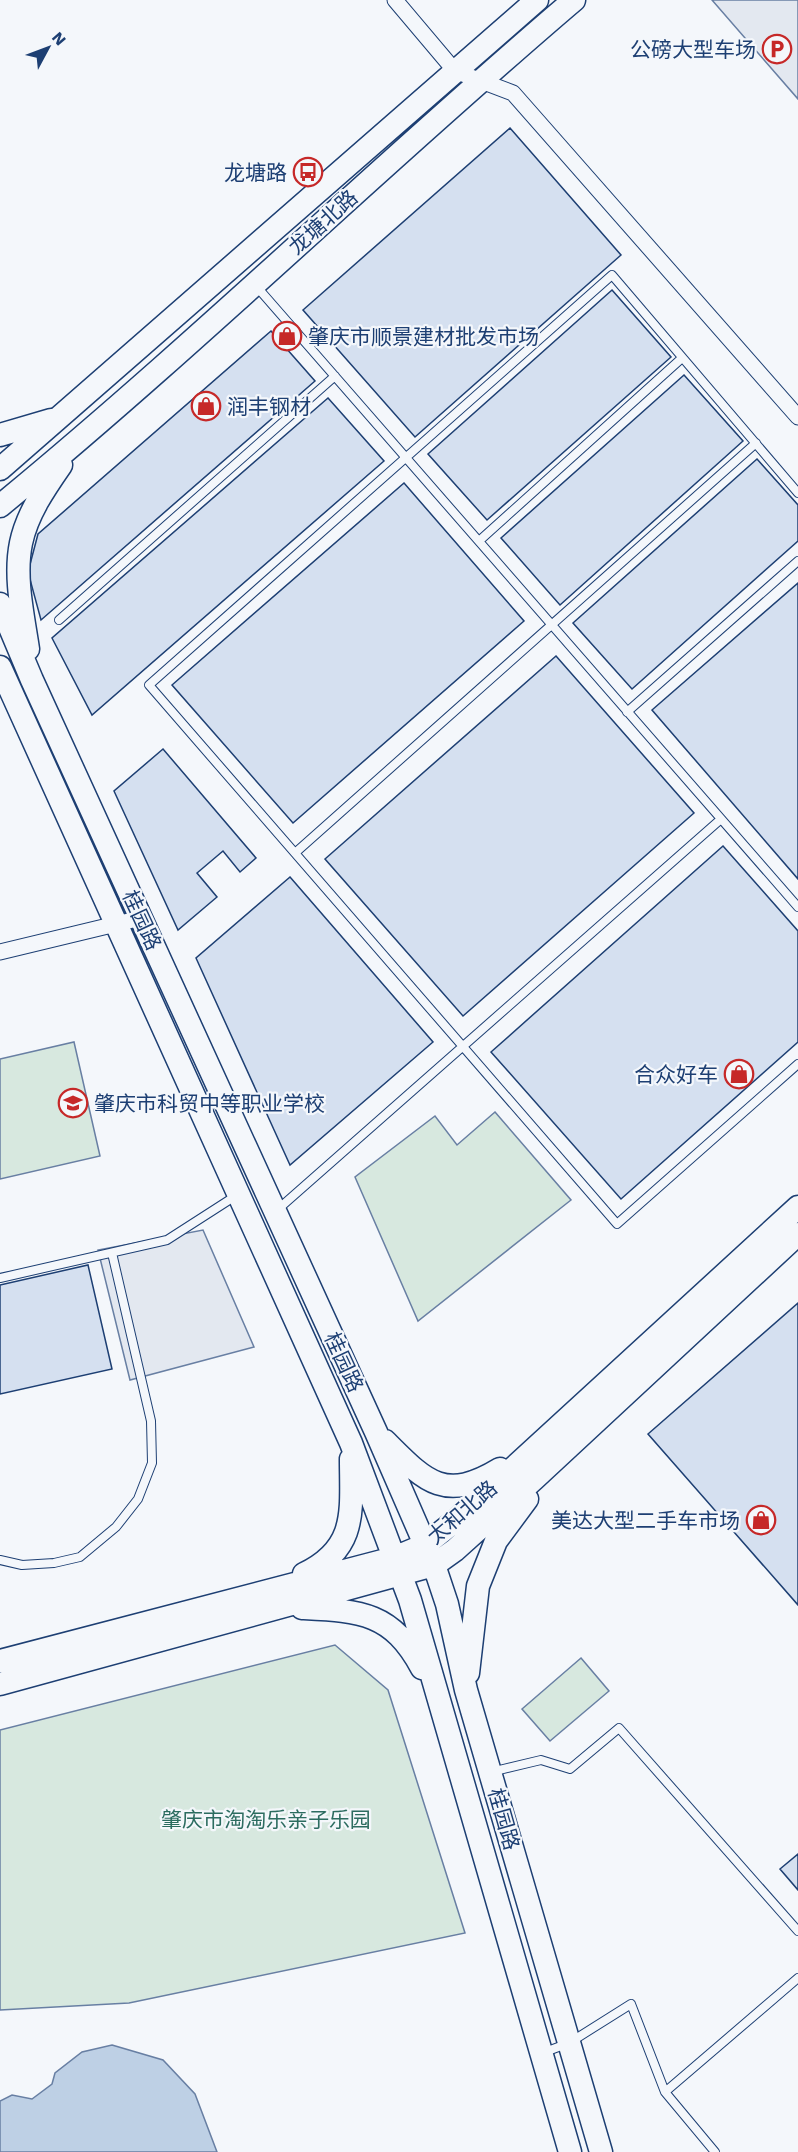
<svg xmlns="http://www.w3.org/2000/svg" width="798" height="2152" viewBox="0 0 798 2152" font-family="'Work Sans','Noto Sans SC',sans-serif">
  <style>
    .green { fill: #d7e8df; stroke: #687fa3; stroke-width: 1.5 }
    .parking { fill: #e3e8f0; stroke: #687fa3; stroke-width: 1.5 }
    .water { fill: #bed0e5; stroke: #687fa3; stroke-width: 1.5 }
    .building { fill: #d5e0f0; stroke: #1d3f73; stroke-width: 1.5 }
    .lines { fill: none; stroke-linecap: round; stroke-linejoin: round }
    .service-casing { stroke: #1d3f73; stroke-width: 10 }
    .minor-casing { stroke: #1d3f73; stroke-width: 17 }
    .secondary-casing { stroke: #1d3f73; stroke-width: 25 }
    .service { stroke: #f4f7fb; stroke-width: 8 }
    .minor { stroke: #f4f7fb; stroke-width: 15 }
    .secondary { stroke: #f4f7fb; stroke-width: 22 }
    .labels { text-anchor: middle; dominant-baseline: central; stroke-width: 4.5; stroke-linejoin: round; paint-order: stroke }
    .poi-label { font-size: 21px; fill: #1d3f73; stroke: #f4f7fb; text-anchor: end }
    .street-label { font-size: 21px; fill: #1d3f73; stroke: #f4f7fb }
    .park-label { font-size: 21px; fill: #2c6c60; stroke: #f4f7fb }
  </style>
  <rect width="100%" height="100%" fill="#f4f7fb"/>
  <!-- green -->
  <path class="green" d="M74 1042 100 1156 0 1179V1059Z
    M495 1112 571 1200 418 1321 355 1177 435 1116 457 1145Z
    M335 1645 388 1690 465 1933 129 2003 0 2010V1730Z
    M581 1658 609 1691 550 1741 522 1709Z"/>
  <!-- parking -->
  <path class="parking" d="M712 0H798V99Z
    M203 1230 254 1347 130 1380 98 1250Z"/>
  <!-- water -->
  <path class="water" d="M112 2045 163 2060 195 2094 217 2152H0V2101L12 2095 32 2099 52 2084 55 2073 82 2052Z"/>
  <!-- building -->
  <path class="building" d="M510 128 621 255 415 437 303 310Z
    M612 290 671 357 487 520 428 454Z
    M271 331 315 381 41 620 28 572 38 534Z
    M684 375 743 441 560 605 501 538Z
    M328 398 384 461 92 715 52 638Z
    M757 459 798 505V541L632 689 573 623Z
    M404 483 524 621 293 823 172 685Z
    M798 583V879L652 710Z
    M556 656 694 813 463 1016 325 859Z
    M163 749 256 858 240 872 223 851 197 873 217 897 178 930 114 791Z
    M723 846 798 931V1042L621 1199 491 1052Z
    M290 877 433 1042 290 1165 196 958Z
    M88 1265 112 1369 0 1394V1285Z
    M798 1303V1605L648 1434Z
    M798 1854V1890L780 1869Z"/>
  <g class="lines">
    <!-- service casing -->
    <g class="service-casing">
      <path id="service" d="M257 287 798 907
        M798 493 612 275 149 685 617 1224 798 1064
        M479 541 682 358
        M59 620 335 376
        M627 712 798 561
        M295 853 756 443
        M276 1211 721 819
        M0 1278 167 1240 237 1195
        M0 1560 22 1565 54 1563 80 1557 116 1527 138 1499 152 1463 151 1421 112 1253
        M491 1772 541 1760 570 1769 619 1728 798 1931
        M545 2052 569 2043 631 2004 665 2092 715 2152
        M665 2092 798 1978"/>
    </g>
    <!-- minor casing -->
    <g class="minor-casing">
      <path id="minor" d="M395 0 455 71 513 93 798 417
        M0 952 141 918"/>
    </g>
    <!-- secondary casing -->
    <g class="secondary-casing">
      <path id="secondary" d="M0 435 51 420
        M0 469 537 0
        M0 506C197 344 380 165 574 0
        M0 604 32 680 376 1432 434 1565 447 1604 466 1690 601 2152
        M28 649C23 615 14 577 21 543 27 514 45 488 61 465
        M0 667 351 1443 410 1600 570 2152
        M385 1441C425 1481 444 1503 500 1469
        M304 1574C358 1548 351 1511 351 1459
        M302 1608C360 1611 392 1612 422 1668
        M0 1661 394 1558 425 1545 459 1518 798 1207
        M468 1673 478 1586 496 1541 527 1499
        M0 1684 434 1565 455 1550 534 1479 798 1234"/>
    </g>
    <!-- service -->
    <use href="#service" class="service"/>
    <!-- minor -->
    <use href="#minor" class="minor"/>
    <!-- secondary -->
    <use href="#secondary" class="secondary"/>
  </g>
  <!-- icons -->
  <defs>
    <g id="parking-ring" transform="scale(1.5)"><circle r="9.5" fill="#f4f7fb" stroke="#c62828" stroke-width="1.5"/><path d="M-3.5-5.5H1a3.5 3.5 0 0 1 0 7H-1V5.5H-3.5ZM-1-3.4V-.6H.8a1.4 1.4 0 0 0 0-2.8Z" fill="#c62828"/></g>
    <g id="bus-ring" transform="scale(1.5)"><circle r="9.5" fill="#f4f7fb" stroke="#c62828" stroke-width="1.5"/><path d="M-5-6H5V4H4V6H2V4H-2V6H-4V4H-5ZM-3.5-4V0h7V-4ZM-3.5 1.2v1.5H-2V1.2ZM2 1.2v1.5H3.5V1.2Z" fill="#c62828"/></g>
    <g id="shop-ring" transform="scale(1.5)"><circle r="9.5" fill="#f4f7fb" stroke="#c62828" stroke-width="1.5"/><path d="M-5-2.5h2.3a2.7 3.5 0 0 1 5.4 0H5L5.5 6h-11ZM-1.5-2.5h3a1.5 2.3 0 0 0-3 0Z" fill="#c62828"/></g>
    <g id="school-ring" transform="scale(1.5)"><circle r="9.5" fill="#f4f7fb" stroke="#c62828" stroke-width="1.5"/><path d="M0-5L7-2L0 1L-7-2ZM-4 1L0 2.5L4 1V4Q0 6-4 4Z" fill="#c62828"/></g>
  </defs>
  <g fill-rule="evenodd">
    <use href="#parking-ring" x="777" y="49"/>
    <use href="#bus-ring" x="308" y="172"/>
    <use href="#shop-ring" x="287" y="336"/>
    <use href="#shop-ring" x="206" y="406"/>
    <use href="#shop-ring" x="739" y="1074"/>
    <use href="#school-ring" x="73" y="1103"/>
    <use href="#shop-ring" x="761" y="1520"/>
  </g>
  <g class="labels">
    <!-- poi labels -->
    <g class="poi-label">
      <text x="756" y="49">公磅大型车场</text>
      <text x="287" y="172">龙塘路</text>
      <text x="308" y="336" text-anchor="start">肇庆市顺景建材批发市场</text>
      <text x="227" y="406" text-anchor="start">润丰钢材</text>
      <text x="718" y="1074">合众好车</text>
      <text x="94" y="1103" text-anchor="start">肇庆市科贸中等职业学校</text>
      <text x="740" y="1520">美达大型二手车市场</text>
    </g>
    <!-- street labels -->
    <g class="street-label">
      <text transform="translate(323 222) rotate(-42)">龙塘北路</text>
      <text transform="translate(142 920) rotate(65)">桂园路</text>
      <text transform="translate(344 1362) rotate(65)">桂园路</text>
      <text transform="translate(462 1512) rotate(-41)">太和北路</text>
      <text transform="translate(504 1819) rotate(74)">桂园路</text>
    </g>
    <!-- park labels -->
    <g class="park-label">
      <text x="266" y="1819">肇庆市淘淘乐亲子乐园</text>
    </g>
  </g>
  <!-- north arrow -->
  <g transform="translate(48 48) rotate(49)" stroke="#f4f7fb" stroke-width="4.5" paint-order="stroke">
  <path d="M0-4.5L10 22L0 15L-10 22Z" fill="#1d3f73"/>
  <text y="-9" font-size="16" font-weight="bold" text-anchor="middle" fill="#1d3f73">N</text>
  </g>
</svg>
